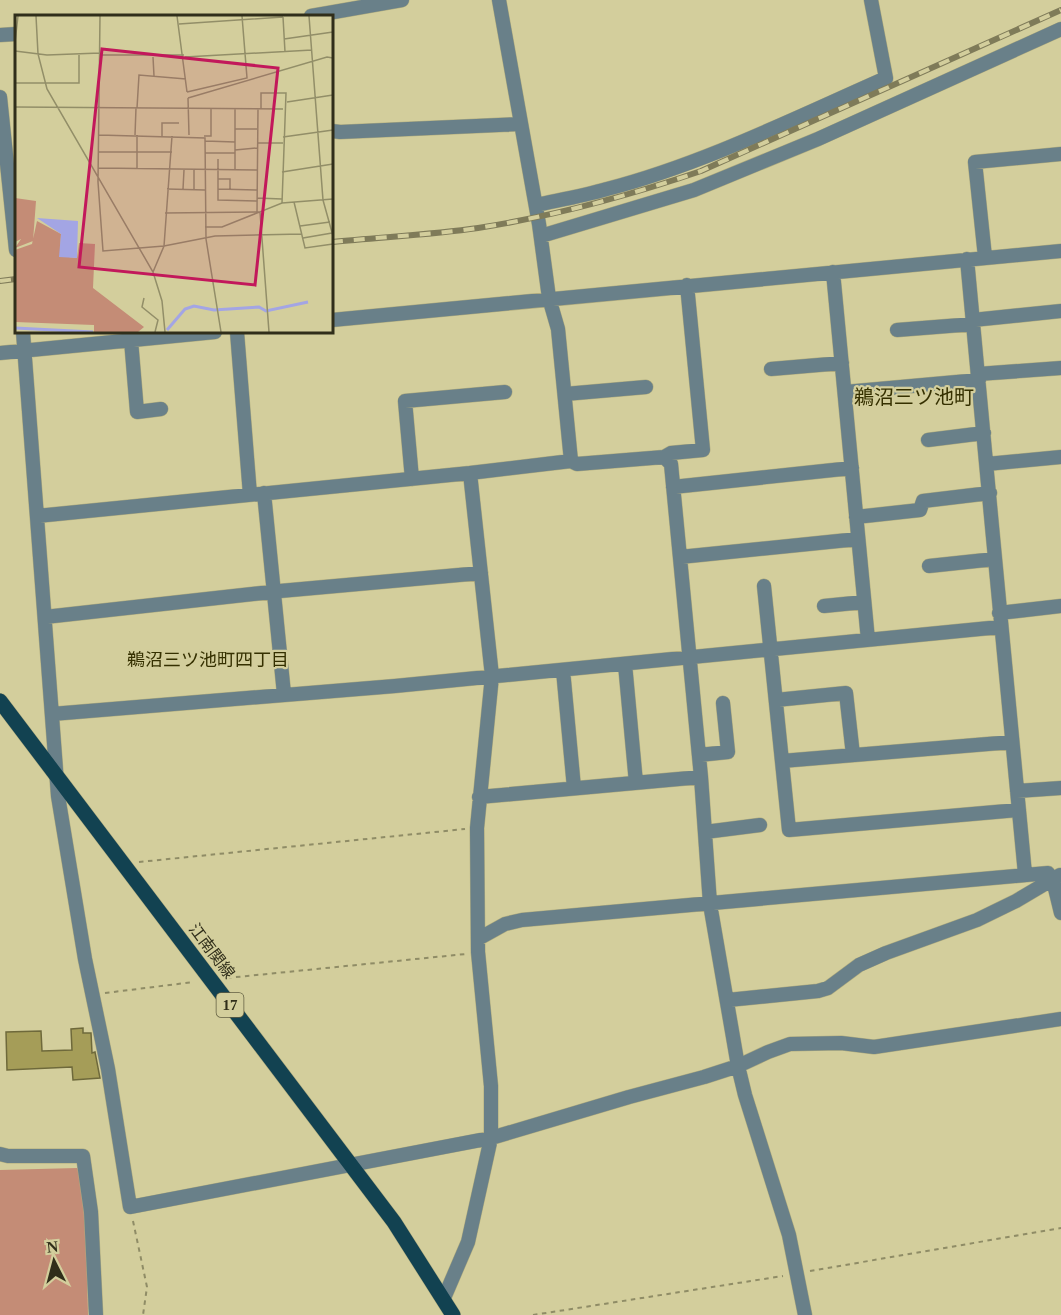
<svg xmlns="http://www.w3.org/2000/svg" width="1061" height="1315" viewBox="0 0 1061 1315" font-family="'Times New Roman','Noto Sans JP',serif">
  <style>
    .green { fill: #c48c76 }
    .building { fill: #a59d58; stroke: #6e693b; stroke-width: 1.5 }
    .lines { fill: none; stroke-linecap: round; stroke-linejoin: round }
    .minor-casing { stroke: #afab7f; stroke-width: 15 }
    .major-casing { stroke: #afab7f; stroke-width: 16 }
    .path { stroke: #8f8c66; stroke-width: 2; stroke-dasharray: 4.5 4.5; stroke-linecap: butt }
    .minor { stroke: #698089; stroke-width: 14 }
    .major { stroke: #124251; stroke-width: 15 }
    .rail-casing { stroke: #7f7b59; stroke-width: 6 }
    .rail { stroke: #d3ce9c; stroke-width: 4; stroke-dasharray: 11; stroke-linecap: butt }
    .labels { text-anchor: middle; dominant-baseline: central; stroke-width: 4.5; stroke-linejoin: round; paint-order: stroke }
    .shield { fill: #d3ce9c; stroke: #615e41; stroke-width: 1.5 }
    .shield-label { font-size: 15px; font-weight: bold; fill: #302e1a }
    .street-label { font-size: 16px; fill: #302e1a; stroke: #d3ce9c }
    .neighbourhood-label { font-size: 18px; fill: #353000; stroke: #d3ce9c }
    .quarter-label { font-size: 20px; fill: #353000; stroke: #d3ce9c }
    .inset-river { fill: none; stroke: #a3a5e4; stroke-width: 3 }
    .inset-road { fill: none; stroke: #928e68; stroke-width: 1.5 }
    .view { fill: #c2185b; fill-opacity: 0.15; stroke: #c2185b; stroke-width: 3 }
    .inset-edge { fill: none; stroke: #302e1a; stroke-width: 3 }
  </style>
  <rect width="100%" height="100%" fill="#d3ce9c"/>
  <!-- green -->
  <path class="green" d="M77 1168 85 1180 88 1315H0V1170Z"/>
  <!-- building -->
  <path class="building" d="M83 1028V1033H91L92 1053 95 1052 100 1078 73 1080 72 1067 7 1070 6 1032 41 1031 42 1051 72 1050 71 1029Z"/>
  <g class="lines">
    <!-- minor casing -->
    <g class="minor-casing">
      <path id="minor" d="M499 0 539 224 549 298 558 329 571 461
        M311 16 402 0
        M0 35 16 34
        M0 97 16 250
        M332 131 340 132 521 124
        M536 205C559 200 583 196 607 189 703 164 795 118 886 78L871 0
        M541 236 694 190 818 139 1061 29
        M985 257 975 162 1061 154
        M967 259C987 464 1004 669 1025 874
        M833 272 868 640
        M332 320 1061 251
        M973 320 1061 311
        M897 330 974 324
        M23 332 58 796 85 959 108 1069 130 1207 491 1138 629 1097 704 1077 738 1066 768 1052 790 1044 841 1043 874 1047 1061 1019
        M237 332 250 495
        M131 340 137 412 161 409
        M0 353 215 332
        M771 369 842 363
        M978 374 1061 368
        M845 392 979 380
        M565 394 646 387
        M928 440 984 433
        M664 457 671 453 703 450 687 285
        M987 464 1061 457
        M412 479 405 401 505 392
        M673 487 852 468
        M264 493 284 694
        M37 516 470 473 571 461 577 464 664 457 671 464 701 777 710 904 738 1066 745 1095 789 1235 805 1315
        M856 517 920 510 923 501 990 493
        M680 557 858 539
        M929 566 995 559
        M764 586 789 830 1019 810
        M824 606 864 602
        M999 613 1061 606
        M45 617 280 591 481 573
        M625 664 636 783
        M563 670 574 788
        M776 700 846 693 853 755
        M52 714 395 686 1000 627
        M699 755 728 752 723 703
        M782 761 1012 742
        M1017 791 1061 788
        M479 797 701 777
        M705 832 760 825
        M478 939 505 924 522 920 1048 873 1053 880 1061 913
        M728 1000 818 991 828 988 859 965 886 953 977 920 1016 901 1060 875
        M0 1154 8 1156H83L91 1212 96 1315
        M444 1298 468 1242 491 1138V1086L478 952 477 828 492 676 470 473"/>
    </g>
    <!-- major casing -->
    <g class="major-casing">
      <path id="major" d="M0 701 394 1222 453 1315"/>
    </g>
    <!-- path -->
    <path class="path" d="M139 862 465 829
      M227 978 466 954
      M105 993 194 982
      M133 1221 147 1287 143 1315
      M810 1271 1061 1228
      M533 1315 783 1276"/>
    <!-- minor -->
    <use href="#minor" class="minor"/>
    <!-- major -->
    <use href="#major" class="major"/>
    <!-- rail casing -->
    <g class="rail-casing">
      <path id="rail" d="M332 242C380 237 430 235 478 228 554 216 628 196 701 171L1061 10
        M0 281 16 279"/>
    </g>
    <!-- rail -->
    <use href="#rail" class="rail"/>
  </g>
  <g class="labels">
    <!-- shield labels -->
    <rect class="shield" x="216.5" y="993" width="27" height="24" rx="4.5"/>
    <g class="shield-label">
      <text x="230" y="1005">17</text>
    </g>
    <!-- street labels -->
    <g class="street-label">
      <text transform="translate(212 951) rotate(53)">江南関線</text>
    </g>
    <!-- neighbourhood labels -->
    <g class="neighbourhood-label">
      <text x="208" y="660">鵜沼三ツ池町四丁目</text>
    </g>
    <!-- quarter labels -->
    <g class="quarter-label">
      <text x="914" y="397">鵜沼三ツ池町</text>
    </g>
  </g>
  <!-- overview -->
  <g transform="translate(15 15)">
    <rect width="318" height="318" fill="#d3ce9c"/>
    <path d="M0 183 21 186 18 226 0 233 6 224 0 227ZM22 206 46 219 45 241 62 243 64 228 80 229 78 273 129 312 123 317H79V310L0 307V235L17 229Z" fill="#c48c76"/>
    <path d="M22 203 63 206 62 243 44 242 46 219Z" fill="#a3a5e4"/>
    <path class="inset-river" d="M0 313 78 317M152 315 170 294 179 291 199 295 244 292 251 296 293 287"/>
    <path class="inset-road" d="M21 1 23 39 32 74 138 257 147 286 150 317M85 1 83 167 88 236 149 231 200 221 287 219M162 1 172 77M294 1 308 185 318 221M268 2 270 37M164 9 268 2M269 24 318 17M0 27 3 1M0 36 32 40 85 38M85 40H169M138 42 139 61M170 42 297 35M0 68H64V40M172 77 232 63 227 1M173 83 312 42 318 43M173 83 174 120M272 87 318 80M0 92 268 94M122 93 124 60 171 64M246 94V78H271L267 188M220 114H242M84 120 190 123 191 224 206 317M120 120 121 93M147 121V108H164M189 121H196V93M268 122 318 115M190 126 220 127M242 128H268M220 135 242 133M84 137H157M190 138H220M203 144V185L242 186M83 153 242 155M122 154V120M220 155V94M267 157 318 149M203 164H215V174M152 174 190 175M168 174 169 155M179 174V155M203 174 242 175M242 183 267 184M279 187 290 233 318 229M242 197 243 94M150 198 245 197 254 317M285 211 315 207M190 212H207L267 188 318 184M288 223 317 218M138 257 149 231 157 121M129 283 127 292 143 305 140 317"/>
    <path class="view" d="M87 34 263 53 240 270 64 252Z"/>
    <rect width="318" height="318" class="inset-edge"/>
  </g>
  <!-- north arrow -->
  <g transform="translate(54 1261) rotate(354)" stroke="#d3ce9c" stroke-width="4.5" paint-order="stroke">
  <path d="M0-4.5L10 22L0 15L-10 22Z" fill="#302e1a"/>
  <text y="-9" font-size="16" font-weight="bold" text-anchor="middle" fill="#302e1a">N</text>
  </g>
</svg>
